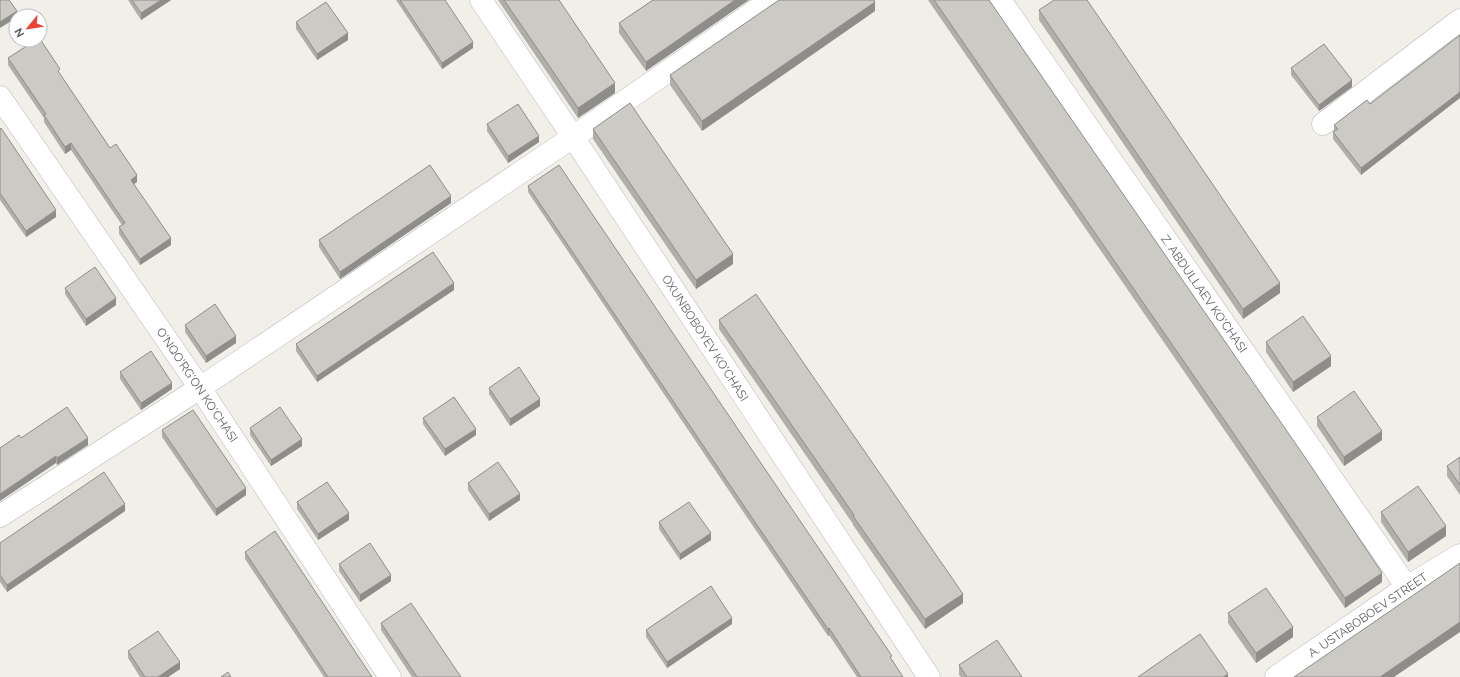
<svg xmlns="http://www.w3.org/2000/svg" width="1460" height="677" viewBox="0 0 1460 677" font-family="Raleway,sans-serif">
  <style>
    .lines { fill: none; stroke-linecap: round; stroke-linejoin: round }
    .minor-casing { stroke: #b5b8bc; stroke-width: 23 }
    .secondary-casing { stroke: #b6babf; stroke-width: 23 }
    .minor { stroke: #fff; stroke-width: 22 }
    .secondary { stroke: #fff; stroke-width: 22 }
    .wall { fill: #afaea9 }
    .shaded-wall { fill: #8f8d8a }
    .building { fill: #cccac5; stroke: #8f8d8a }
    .labels { text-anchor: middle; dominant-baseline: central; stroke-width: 3.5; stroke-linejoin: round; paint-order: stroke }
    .street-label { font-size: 12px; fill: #5f6368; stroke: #fff }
  </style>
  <rect width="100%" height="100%" fill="#f1efe8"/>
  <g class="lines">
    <!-- minor casing -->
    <g class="minor-casing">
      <path id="minor" d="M1000 0 1407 587
        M0 97 200 388 390 677
        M1323 124 1460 20
        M0 516 200 388 573 137 771 0
        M1276 677 1407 587 1460 555"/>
    </g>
    <!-- secondary casing -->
    <g class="secondary-casing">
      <path id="secondary" d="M481 0 573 137 929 677"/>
    </g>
    <!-- minor -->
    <use href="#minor" class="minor"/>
    <!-- secondary -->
    <use href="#secondary" class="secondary"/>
  </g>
  <!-- wall -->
  <path class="wall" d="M128 0H171L141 20Z
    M396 0H445L473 48 442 69Z
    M498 0H559L615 93 578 118Z
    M653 0 646 71 619 33V23Z
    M928 0H989L1382 582 1345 608 1234 444Z
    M1039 10 1280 293 1243 319 1039 20Z
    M875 11 702 131 670 85V75Z
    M296 22 348 40 317 60 296 29Z
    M8 58 60 74 110 148 137 182 134 184 171 245 140 265 119 234V227L122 225 71 150 65 154 44 122V118L8 65Z
    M1291 68 1352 87 1319 111 1291 75Z
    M1367 100 1361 175 1333 139V132H1334V125Z
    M487 124 539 142 508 163 487 131Z
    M0 129 56 217 26 237 0 200Z
    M593 129 733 264 696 289 593 139Z
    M528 186 892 660 903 677H857L829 635 828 636 744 513 528 192Z
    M451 203 340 279 319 247V240Z
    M65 288 116 305 86 326 65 294Z
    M454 290 317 382 296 351V344Z
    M719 320 963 603 925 629 853 525V524L719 329Z
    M185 325 236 343 206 363 185 332Z
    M1266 342 1331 366 1293 392 1266 352Z
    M120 372 172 389 141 410 120 379Z
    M489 388 540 406 510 426 489 394Z
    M1317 417 1382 440 1344 466 1317 426Z
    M423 418 476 435 445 456 423 424Z
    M250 428 302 446 271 466 250 435Z
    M162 430 246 495 216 516 162 437Z
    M21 438 88 445 57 465 56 463Z
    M1460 457V495L1447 476V466Z
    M468 483 520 500 489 521 468 490Z
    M297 502 349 520 318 540 297 509Z
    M125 511 7 592 0 582V543Z
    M1381 512 1446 536 1408 562 1381 522Z
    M659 522 711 540 680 560 659 529Z
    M245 552 372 677H324L245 559Z
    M339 564 391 581 360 602 339 571Z
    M1228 613 1293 637 1256 663 1228 623Z
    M381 623 461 677H412L381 630Z
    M732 624 667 668 646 637V630Z
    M128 651 180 669 168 677H140L128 658Z
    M959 665 1022 677H961L959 675Z"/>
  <!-- shaded-wall -->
  <path class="shaded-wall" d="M161 0H171L141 20V13Z
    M735 0H749L646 71V62Z
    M875 2V11L702 131V121Z
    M17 11 16 18 0 28V22Z
    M348 33V40L317 60V54Z
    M473 42V48L442 69V63Z
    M1352 80V87L1319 111V105Z
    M615 83V93L578 118V108Z
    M1460 92V98L1361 175V168Z
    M539 136V142L508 163V156Z
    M71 143V150L65 154V147Z
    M137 175V182L131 186V180Z
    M451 196V203L340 279V272Z
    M56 210V217L26 237V231Z
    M171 238V245L140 265V259Z
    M733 254V264L696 289V280Z
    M454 283V290L317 382V376Z
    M1280 283V293L1243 319V309Z
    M116 298V305L86 326V319Z
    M236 336V343L206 363V356Z
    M1331 356V366L1293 392V382Z
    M172 383V389L141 410V403Z
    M540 399V406L510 426V419Z
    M476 429V435L445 456V449Z
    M1382 431V440L1344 466V457Z
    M88 438V445L57 465V458Z
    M302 439V446L271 466V460Z
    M56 456V463L0 501V494Z
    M246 488V495L216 516V509Z
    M520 494V500L489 521V514Z
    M125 504V511L7 592V585Z
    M349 513V520L318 540V534Z
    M1446 526V536L1408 562V552Z
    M711 533V540L680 560V554Z
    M1382 573V582L1345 608V598Z
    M391 575V581L360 602V595Z
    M963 594V603L925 629V619Z
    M732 618V624L667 668V662Z
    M1460 622V632L1394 677H1380Z
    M1293 627V637L1256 663V653Z
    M829 628V635L828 636V629Z
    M180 662V669L168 677H158Z
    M1228 674V677H1223Z"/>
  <!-- building -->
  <path class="building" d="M0 0H9L17 11 0 22Z
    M132 0H161L141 13Z
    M400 0H445L473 42 442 63Z
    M504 0H559L615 83 578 108Z
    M653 0H735L646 62 619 23Z
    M779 0H874L875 2 702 121 670 75Z
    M934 0H989L1311 466 1382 573 1345 598 1234 434Z
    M1054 0H1087L1280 283 1243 309 1039 10Z
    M326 2 348 33 317 54 296 22Z
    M1460 35V92L1361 168 1333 132 1338 129 1334 125 1367 100 1370 104Z
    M40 39 60 69 58 71 110 148 116 144 137 175 131 180 171 238 140 259 119 227 125 223 71 143 65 147 44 115 46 114 8 58 36 40H40Z
    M1324 44 1352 80 1319 105 1291 68Z
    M630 103 733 254 696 280 593 129Z
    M518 104 539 136 508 156 487 124Z
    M1 128 56 210 26 231 0 193V129Z
    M430 165 451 196 340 272 319 240Z
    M559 165 811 537 892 656 890 657 903 677H861L829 628 828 629 744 506 528 186Z
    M433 252 454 283 317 376 296 344Z
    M95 267 116 298 86 319 65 288Z
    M756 294 963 594 925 619 853 516 854 515 719 320Z
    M215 304 236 336 206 356 185 325Z
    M1303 316 1331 356 1293 382 1266 342Z
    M151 351 172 383 141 403 120 372Z
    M519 367 540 399 510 419 489 388Z
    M1354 391 1382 431 1344 457 1317 417Z
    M454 397 476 429 445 449 423 418Z
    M67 407 88 438 57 458 56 456 0 494V448L19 435 21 438Z
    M280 407 302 439 271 460 250 428Z
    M193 410 246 488 216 509 162 430Z
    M1460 457V485L1447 466Z
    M498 462 520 494 489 514 468 483Z
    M104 472 125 504 7 585 0 575V543Z
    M327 482 349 513 318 534 297 502Z
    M1418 486 1446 526 1408 552 1381 512Z
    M689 502 711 533 680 554 659 522Z
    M275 531 372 677H328L245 552Z
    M370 543 391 575 360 595 339 564Z
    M1460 563V622L1380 677H1294Z
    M711 586 732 618 667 662 646 630Z
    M1266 588 1293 627 1256 653 1228 613Z
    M411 603 461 677H417L381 623Z
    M158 631 180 662 158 677H145L128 651Z
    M1200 634 1228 674 1223 677H1138Z
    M997 640 1022 677H967L959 665Z
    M228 672 231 677H221Z"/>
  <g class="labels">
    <!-- street labels -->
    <g class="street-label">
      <text transform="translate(1204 294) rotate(55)">Z. ABDULLAEV KO'CHASI</text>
      <text transform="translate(705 338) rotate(57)">OXUNBOBOYEV KO'CHASI</text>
      <text transform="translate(197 385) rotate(56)">O'NQO'RG'ON KO'CHASI</text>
      <text transform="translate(1368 615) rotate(-34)">A. USTABOBOEV STREET</text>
    </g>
  </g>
  <!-- north arrow -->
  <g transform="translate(28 28) rotate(241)"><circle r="19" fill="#ffffff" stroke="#bfc1c3"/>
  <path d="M0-3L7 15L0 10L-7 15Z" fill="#ea4335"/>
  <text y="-6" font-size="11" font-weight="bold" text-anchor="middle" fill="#5f6368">N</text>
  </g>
</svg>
